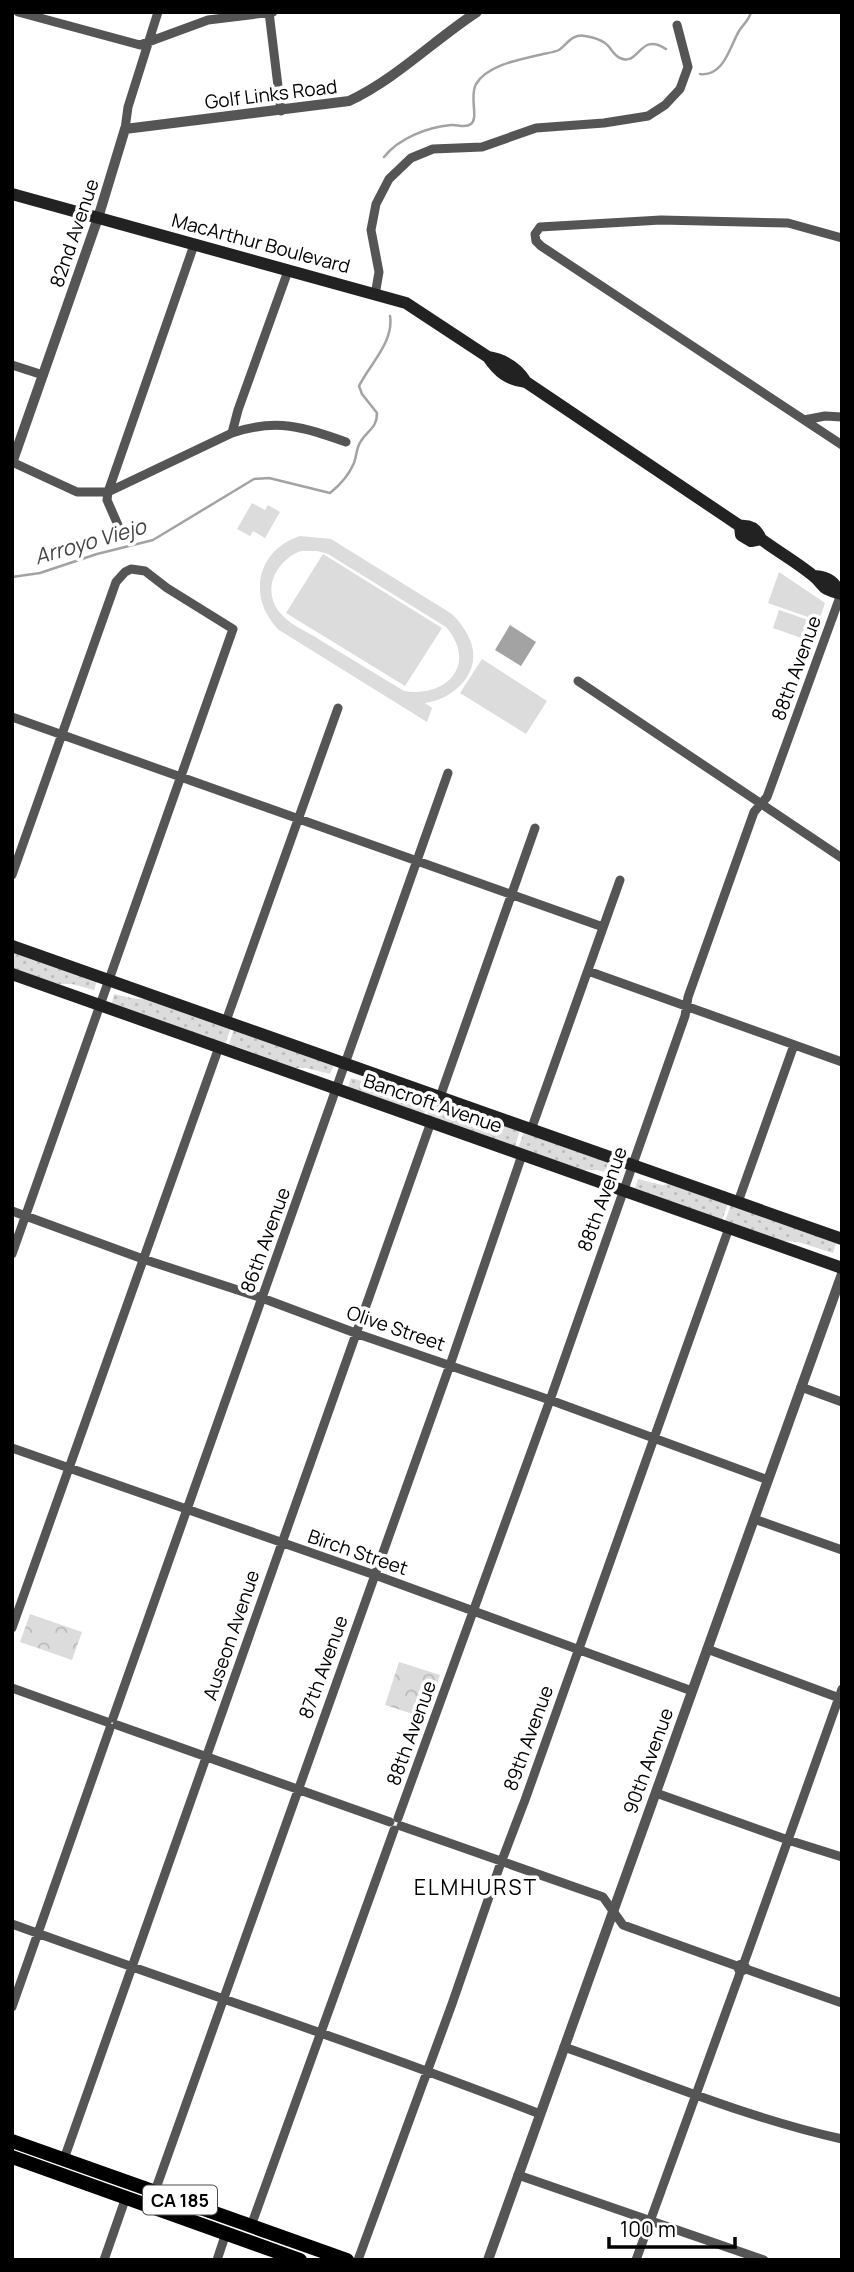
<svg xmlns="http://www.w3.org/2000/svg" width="854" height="2272" viewBox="0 0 854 2272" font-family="Manrope,sans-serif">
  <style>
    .grass { fill: url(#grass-dots) }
    .forest { fill: url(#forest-crowns) }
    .pitch { fill: #dcdcdc; fill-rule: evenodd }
    .water { fill: #a3a3a3 }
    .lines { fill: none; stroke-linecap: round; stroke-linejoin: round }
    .stream { stroke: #a3a3a3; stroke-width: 2.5 }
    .minor { stroke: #555; stroke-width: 9 }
    .tertiary { stroke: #555; stroke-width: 10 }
    .secondary { stroke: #222; stroke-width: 12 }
    .primary { stroke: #000; stroke-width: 14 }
    .labels { text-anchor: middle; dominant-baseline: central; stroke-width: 7; stroke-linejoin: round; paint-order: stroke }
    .shield { fill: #fff; stroke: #4c4c4c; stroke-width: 2 }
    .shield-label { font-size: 18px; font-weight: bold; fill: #000 }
    .street-label { font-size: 19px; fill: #000; stroke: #fff }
    .water-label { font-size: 21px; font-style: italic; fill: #444; stroke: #fff }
    .neighbourhood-label { font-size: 21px; letter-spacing: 2px; fill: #000; stroke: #fff }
  </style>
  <defs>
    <pattern id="grass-dots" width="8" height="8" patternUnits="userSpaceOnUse" patternTransform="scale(1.75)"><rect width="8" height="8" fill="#dcdcdc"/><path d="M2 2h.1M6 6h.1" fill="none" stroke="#bbb" stroke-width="1.8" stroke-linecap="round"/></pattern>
    <pattern id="forest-crowns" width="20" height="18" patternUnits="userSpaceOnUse" patternTransform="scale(1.75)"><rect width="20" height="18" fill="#dcdcdc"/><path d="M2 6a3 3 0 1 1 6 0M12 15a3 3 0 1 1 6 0" fill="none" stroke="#bbb"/></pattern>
  </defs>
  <rect width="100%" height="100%" fill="#fff"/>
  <!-- grass -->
  <path class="grass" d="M12 950 97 981 94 990 72 984H59L12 968Z
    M114 994 136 999H150L231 1028 225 1044 112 1003Z
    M234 1029 334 1065 330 1074 306 1068H296L229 1044Z
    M351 1078 374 1084 387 1083 430 1098 424 1114 348 1087Z
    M433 1100 520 1130 515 1147 427 1115Z
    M524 1132 621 1167 618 1176 597 1170H583L518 1148Z
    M638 1179 662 1185 669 1184 728 1204 722 1220 635 1188Z
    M731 1205 836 1243 833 1253 798 1242 782 1241 725 1221Z"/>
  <!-- forest -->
  <path class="forest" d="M30 1614 82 1632 72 1660 20 1642Z
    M399 1662 440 1675 425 1718 385 1705Z"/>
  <!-- pitch -->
  <path class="pitch" d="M252 503 265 510 268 505 280 512 265 538 253 531 250 536 237 529Z
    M300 536 331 539 452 614C461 623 469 634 472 646 480 676 451 700 425 703L432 708 427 722 279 630C247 599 256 550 300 536ZM301 551H317L328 554 446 627C478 664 447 698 404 691 376 674 348 657 320 640 308 632 292 626 283 616 260 594 274 561 301 551Z
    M323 554 442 628 405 686 286 613Z
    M779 572 825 603 819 621 768 603Z
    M779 610 814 622 807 640 773 628Z
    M482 659 547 701 526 734 460 693Z"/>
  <!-- water -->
  <path class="water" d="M510 625 536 642 521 666 495 650Z"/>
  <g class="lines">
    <!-- stream -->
    <path class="stream" d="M700 74C724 77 730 46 739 31 743 24 749 21 751 12
      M384 157C399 138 428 127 451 125 457 124 465 129 471 124 479 118 469 97 476 84 488 64 523 59 543 54 548 53 555 52 559 50 566 45 573 33 585 36 591 37 601 40 605 43 611 47 613 55 620 58 640 67 639 31 666 49
      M12 577 40 573 97 554 153 540 254 479 269 478 330 493C340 485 349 475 354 463 357 455 356 448 361 441 368 430 377 428 377 413L362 394 359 386C370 364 394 342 390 316"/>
    <!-- minor -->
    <path class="minor" d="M18 12 140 45 208 20 273 12
      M269 12 281 111
      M125 129 128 107 158 12
      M842 238 788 223 661 220 540 227 535 234 536 241 541 246 842 445
      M375 295 379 272 371 230 376 204 389 179 411 158 433 149 482 147 536 128 604 123 648 116 665 105 680 89 688 67 677 25
      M12 365 43 375
      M804 420 825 416 842 417
      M232 433 238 410 288 271
      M12 462 77 492H108L232 433C277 418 303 427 346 442
      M121 532 107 500 108 492 194 245
      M578 681 842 858
      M12 717 603 927
      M12 875 116 582 125 572 131 569 145 571 167 588 233 629 12 1254
      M588 971 842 1062
      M226 1021 338 708
      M440 1097 535 828
      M531 1130 620 880
      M738 1202 794 1045
      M12 1211 143 1259 262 1298 358 1334 550 1400 768 1480
      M801 1387 842 1402
      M12 1448 375 1575 692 1691
      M754 1519 842 1550
      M12 1628 219 1047
      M707 1649 842 1699
      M12 1688 107 1722
      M113 1718 448 773
      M117 1725 390 1822
      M656 1793 788 1840 842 1857
      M398 1818 550 1400 685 1016 688 997 754 812 767 797 841 594
      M401 1826 603 1897 623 1925 737 1966
      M12 1924C188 1988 366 2046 540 2114
      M744 1963 842 1689
      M746 1969 842 2003
      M12 2007 110 1728
      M564 2047C656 2079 747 2118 842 2139
      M64 2159 431 1122
      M518 2175 764 2260
      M155 2191 450 1365 522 1155
      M251 2226 394 1830
      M104 2260 126 2197
      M217 2260 226 2233
      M358 2260 452 2004 499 1868 525 1800 729 1228
      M636 2260 739 1976 740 1972 746 1969 744 1963 737 1966 740 1972"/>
    <!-- tertiary -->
    <path class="tertiary" d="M12 463 98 218 125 129 349 101C396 79 434 40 477 12
      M488 2260 842 1274"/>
    <!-- secondary -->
    <path class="secondary" d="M12 194 406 303 488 357C505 360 517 367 526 382L740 526C751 525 757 529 761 539 777 551 795 561 811 574 827 586 817 588 842 594
      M488 357C498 372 508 380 526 382
      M740 526 741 535 751 541 761 539
      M815 576C829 577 834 582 841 594
      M12 946 842 1239
      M12 974 842 1268"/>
    <!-- primary -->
    <path class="primary" d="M12 2141 347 2260
      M12 2157 300 2260"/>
  </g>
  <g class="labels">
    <!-- shield labels -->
    <rect class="shield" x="143" y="2185.5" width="74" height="29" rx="5"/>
    <g class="shield-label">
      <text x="180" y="2200">CA 185</text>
    </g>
    <!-- street labels -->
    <g class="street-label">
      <text transform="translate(271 94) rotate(-7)">Golf Links Road</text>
      <text transform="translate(74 233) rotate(-71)">82nd Avenue</text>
      <text transform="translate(261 243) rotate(15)">MacArthur Boulevard</text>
      <text transform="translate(796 668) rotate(-70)">88th Avenue</text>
      <text transform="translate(433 1103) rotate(19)">Bancroft Avenue</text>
      <text transform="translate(602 1199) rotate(-70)">88th Avenue</text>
      <text transform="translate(265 1240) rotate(-70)">86th Avenue</text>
      <text transform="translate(396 1328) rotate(19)">Olive Street</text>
      <text transform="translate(358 1552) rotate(19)">Birch Street</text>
      <text transform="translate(231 1635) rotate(-71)">Auseon Avenue</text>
      <text transform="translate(323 1667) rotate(-70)">87th Avenue</text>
      <text transform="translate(411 1733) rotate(-70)">88th Avenue</text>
      <text transform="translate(528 1738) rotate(-70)">89th Avenue</text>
      <text transform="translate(648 1761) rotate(-70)">90th Avenue</text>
    </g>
    <!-- water labels -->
    <g class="water-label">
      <text transform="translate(90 541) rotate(-16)">Arroyo Viejo</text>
    </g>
    <!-- neighbourhood labels -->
    <g class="neighbourhood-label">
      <text x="476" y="1887">ELMHURST</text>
    </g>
  </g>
  <!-- border -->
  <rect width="854" height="2272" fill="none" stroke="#000000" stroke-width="28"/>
  <!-- scale -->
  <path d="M609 2237v10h126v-10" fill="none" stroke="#000000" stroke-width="3.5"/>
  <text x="620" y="2237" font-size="21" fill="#000000" stroke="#ffffff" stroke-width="5" paint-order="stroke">100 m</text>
</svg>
